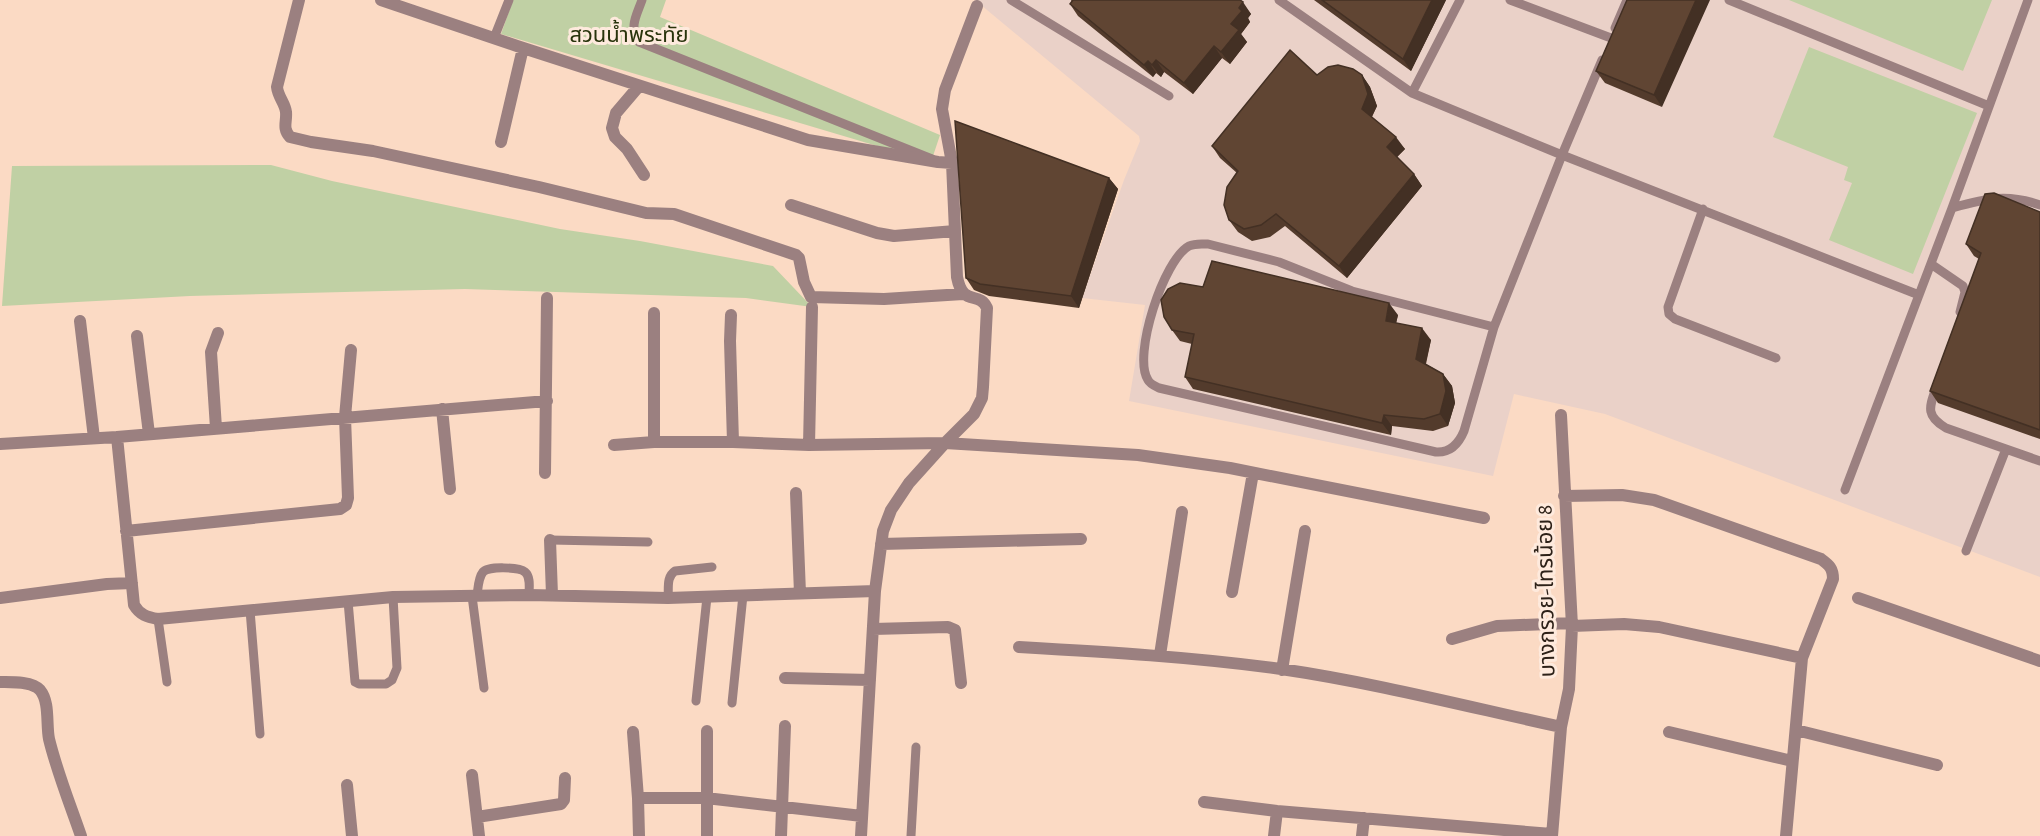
<svg xmlns="http://www.w3.org/2000/svg" width="2040" height="836" viewBox="0 0 2040 836" font-family="'Alegreya Sans','Noto Sans Thai',sans-serif">
  <style>
    .industrial { fill: #ead1c8 }
    .green { fill: #c0d0a4 }
    .lines { fill: none; stroke-linecap: round; stroke-linejoin: round }
    .lane { stroke: #9b8080; stroke-width: 9 }
    .street { stroke: #9b8080; stroke-width: 12 }
    .wall { fill: #533b2c }
    .shaded-wall { fill: #433024 }
    .building { fill: #604533; stroke: #433024; stroke-width: 1.5 }
    .labels { text-anchor: middle; dominant-baseline: central; stroke-width: 6; stroke-linejoin: round; paint-order: stroke }
    .park-label { font-size: 22px; fill: #28330b; stroke: #feeadd }
    .street-label { font-size: 22px; fill: #2d2118; stroke: #feeadd }
  </style>
  <rect width="100%" height="100%" fill="#fbdac4"/>
  <!-- industrial -->
  <path class="industrial" d="M975 0H2040V577L1605 414 1514 394 1493 476 1129 401 1145 305 1082 298 1124 180 1140 141 1139 136Z"/>
  <!-- green -->
  <path class="green" d="M513 0H666L660 17 940 135 931 162 501 34Z
    M1789 0H1992L1963 71Z
    M1809 47 1977 113 1913 274 1829 240 1852 183 1844 180 1848 167 1773 137Z
    M271 165 332 181 560 229 640 241 773 266 812 307 746 298 465 289 190 296 2 306 12 166Z"/>
  <g class="lines">
    <!-- lane -->
    <path class="lane" d="M642 0C636 17 629 26 639 42L932 159
      M1011 0 1169 96
      M1279 0 1412 93 1562 155 1919 295
      M1510 0 1611 38
      M1729 0 1989 106
      M1615 28 1627 0
      M494 38 509 0
      M1412 93 1460 0
      M1952 208C1985 199 2006 193 2040 205
      M1703 209 1668 307 1669 314 1675 319 1776 358
      M1931 264 1963 286 1965 292 1960 312
      M1494 327 1352 291 1279 262 1208 244C1202 244 1195 243 1189 246 1164 259 1132 356 1148 380 1150 384 1155 386 1159 388L1436 452C1451 453 1459 443 1464 431L1494 327 1562 155 1602 60
      M1937 385C1930 406 1924 415 1946 428L2040 461
      M1845 490 1952 208 2028 0
      M550 540 648 542
      M1966 551 2006 449
      M472 596 484 688
      M477 596C478 589 478 578 483 572 488 566 519 567 525 572 531 577 529 588 529 595
      M668 598C669 588 666 577 675 571L712 567
      M348 601 355 682 359 684H386L392 680 397 668 393 597
      M250 610 260 734
      M158 619 167 682
      M696 701 707 597
      M732 703 743 595
      M911 836 916 747"/>
    <!-- street -->
    <path class="street" d="M299 0 277 87C278 97 285 103 286 112 287 122 282 128 290 137L311 142 373 151 539 187 646 213 674 214 796 255 799 258 804 282 811 297 884 299 963 294
      M381 0 517 46 808 140 938 162 952 163
      M639 86 616 113 612 128 615 137 627 149 644 175
      M501 142 523 48
      M791 205 877 233 894 236 955 231
      M731 315 730 341 733 442
      M80 321 94 438
      M137 336 149 434
      M442 409 450 489
      M216 428 211 352 218 333
      M117 437 134 605C140 615 147 617 158 619L393 597 529 595 668 598 875 591
      M654 442V313
      M0 444 117 437 547 401
      M614 445 654 442H733L809 445 945 443 1138 455 1230 468 1484 518
      M809 445 812 307
      M545 473 547 298
      M796 493 800 593
      M1564 496 1622 495 1654 500 1821 559C1829 565 1833 568 1833 579L1802 658 1786 836
      M126 531 340 509 346 505 348 498 345 417 351 350
      M550 540 552 595
      M881 544 1081 539
      M1232 592 1253 473
      M0 598 107 584 132 583
      M1858 598 2040 661
      M1572 626 1624 624 1659 627 1802 658
      M873 629 948 627 955 630 961 683
      M1452 639 1497 626 1572 623
      M1019 647C1107 652 1194 657 1281 669 1376 683 1469 707 1561 727
      M1160 655 1182 512
      M1282 670 1305 531
      M785 678 870 680
      M0 682C11 682 32 681 40 690 50 702 46 724 49 739 57 772 70 804 81 836
      M1796 730 1937 765
      M633 732 638 798
      M1669 732 1792 761
      M472 775 479 836
      M347 785 352 836
      M1204 802 1277 811 1552 834
      M477 817 561 804 564 800 565 778
      M639 836 638 798H706L862 816
      M707 836V731
      M781 836 785 726
      M861 836 875 591 883 531 891 510 909 483 945 443 974 414 982 398 983 387 987 308C979 290 963 308 957 277L952 163 942 109 945 90 977 6
      M1274 836 1277 811
      M1362 836 1364 818
      M1552 836 1561 727 1569 689 1572 626 1561 415"/>
  </g>
  <!-- wall -->
  <path class="wall" d="M1071 0H1240L1251 14 1248 18 1250 22 1241 34 1247 42 1230 64 1222 58 1193 94 1164 72 1161 77 1156 73 1153 77 1078 16 1070 4 1072 2Z
    M1314 0H1446L1411 71Z
    M1627 0 1662 107 1605 83 1596 71Z
    M1317 75H1362L1370 87 1377 106 1372 117 1405 149 1397 157 1414 174 1422 186 1347 278 1285 226 1270 237 1252 241 1238 232 1229 220 1237 173 1220 158 1212 146Z
    M1109 178 1118 189 1079 308 989 296 974 290 966 278Z
    M2040 212V439L1938 403 1930 391 1979 259 1974 256 1966 244Z
    M1398 315 1396 323 1431 340 1426 364 1443 374 1452 386 1455 403 1448 426 1433 431 1392 426 1391 435 1193 389 1185 377 1192 344 1180 341 1172 330Z"/>
  <!-- shaded-wall -->
  <path class="shaded-wall" d="M1432 0H1446L1411 71 1403 59Z
    M1696 0H1710L1662 107 1654 95Z
    M1243 2 1251 14 1248 18 1250 22 1241 34 1247 42 1230 64 1221 52 1231 24 1239 8Z
    M1214 46 1222 58 1193 94 1184 83Z
    M1156 60 1164 72 1161 77 1152 65Z
    M1148 61 1156 73 1153 77 1144 65Z
    M1362 75 1370 87 1377 106 1370 120 1362 109Z
    M1396 137 1405 149 1395 159 1387 147Z
    M1414 174 1422 186 1347 278 1339 266Z
    M1109 178 1118 189 1079 308 1071 296Z
    M1389 303 1398 315 1394 332 1386 321Z
    M1422 328 1431 340 1424 370 1416 359Z
    M1443 374 1452 386 1455 403 1448 426 1440 414Z
    M1384 415 1392 426 1391 435 1382 423Z"/>
  <!-- building -->
  <path class="building" d="M1073 0H1240L1243 2 1239 8 1242 11 1231 24 1239 30 1221 52 1214 46 1184 83 1156 60 1152 65 1148 61 1144 65 1070 4Z
    M1322 0H1432L1403 59Z
    M1627 0H1696L1654 95 1596 71Z
    M1290 50 1317 75 1328 67 1338 65 1353 69 1362 75 1368 94 1362 109 1396 137 1387 147 1414 174 1339 266 1276 214 1261 225 1244 229 1229 220 1224 205 1227 187 1238 171 1212 146Z
    M955 121 1109 178 1071 296 980 284 966 278Z
    M1994 193 2040 212V430L1930 391 1981 253 1966 244 1985 194Z
    M1212 261 1389 303 1386 321 1422 328 1416 359 1443 374 1446 391 1440 414 1424 419 1384 415 1382 423 1185 377 1194 334 1172 330 1164 317 1161 300 1168 289 1180 283 1203 287Z"/>
  <g class="labels">
    <!-- park labels -->
    <g class="park-label">
      <text x="629" y="35">สวนน้ำพระทัย</text>
    </g>
    <!-- street labels -->
    <g class="street-label">
      <text transform="translate(1546 591) rotate(-91)">บางกรวย-ไทรน้อย 8</text>
    </g>
  </g>
</svg>
